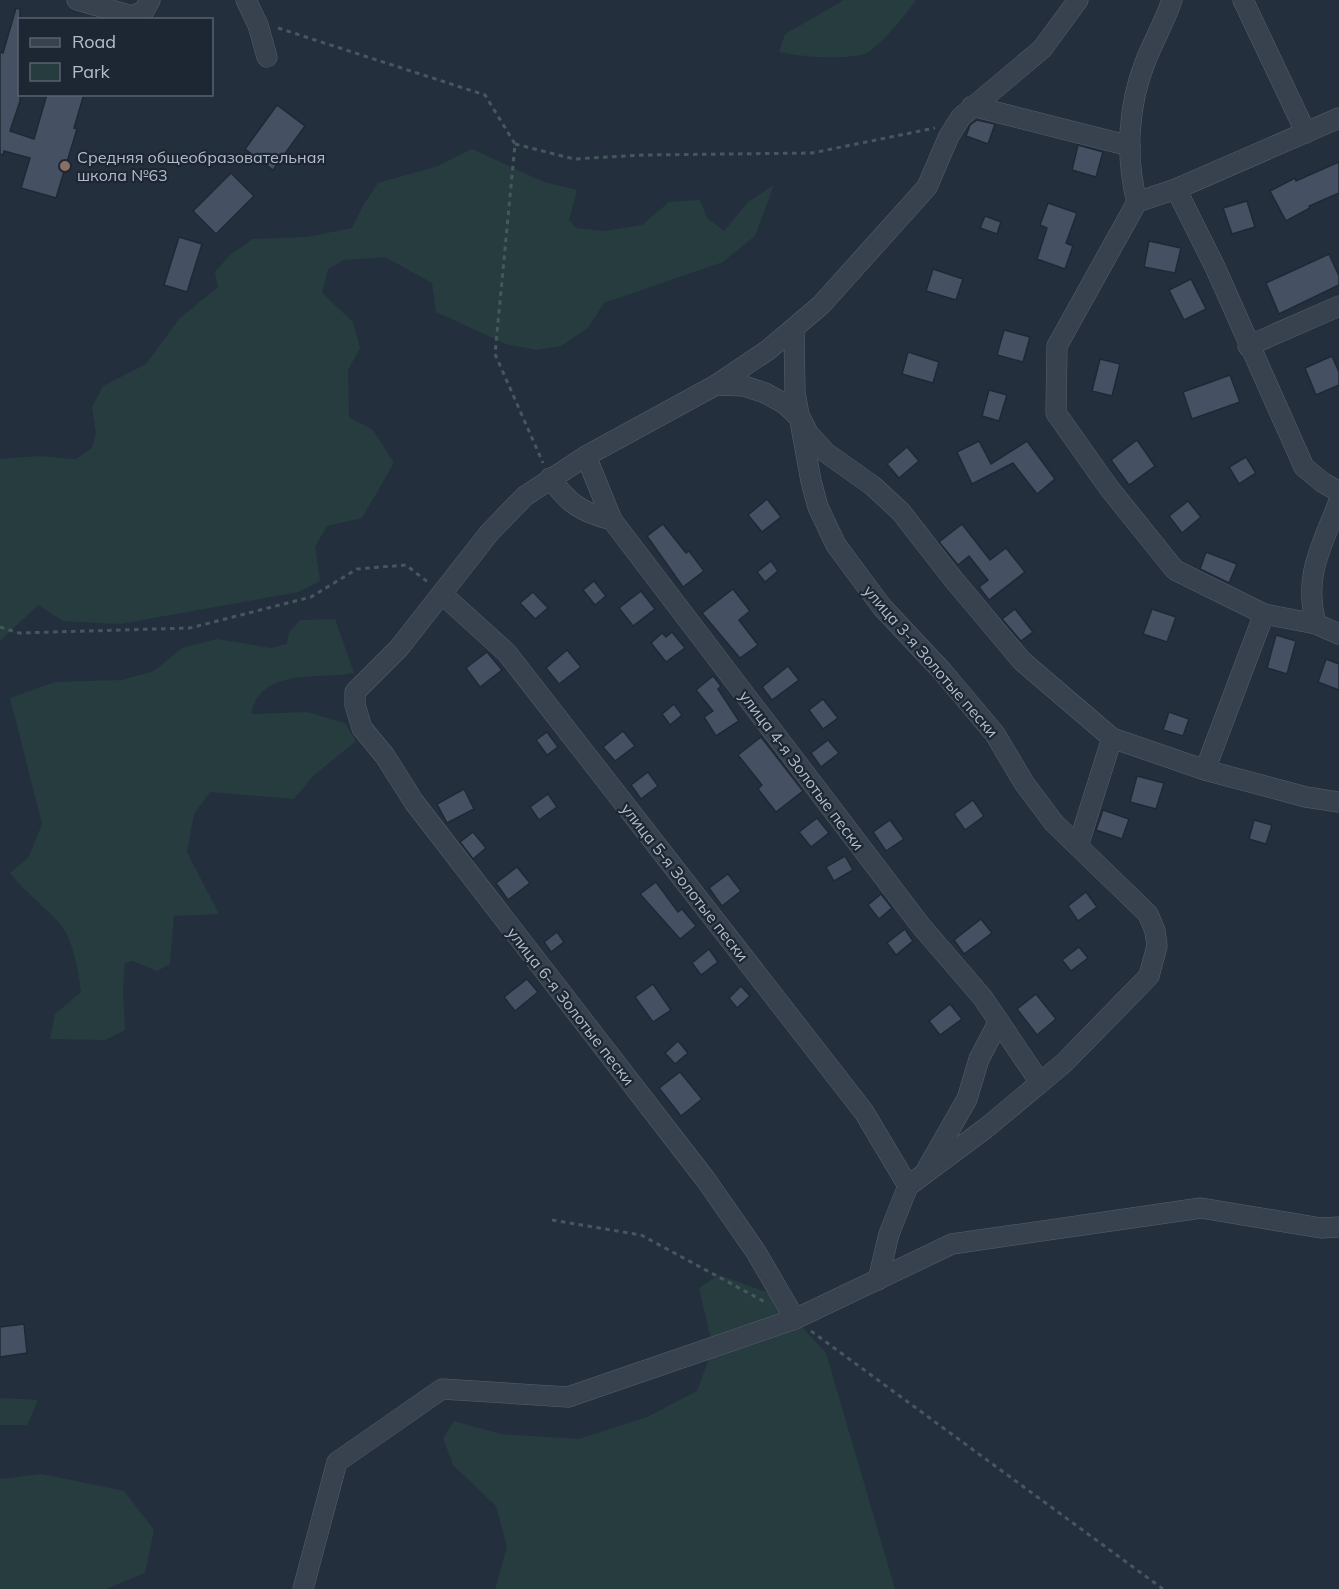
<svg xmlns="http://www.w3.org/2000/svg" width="1339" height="1589" font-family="Mulish,sans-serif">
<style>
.green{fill:#263c3f}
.building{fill:#455162;stroke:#1f2835;stroke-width:1.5}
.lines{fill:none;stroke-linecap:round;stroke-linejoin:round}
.minor-casing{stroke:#565f6c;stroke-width:21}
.path{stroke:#44595c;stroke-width:3;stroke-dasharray:4.5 4.5;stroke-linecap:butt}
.minor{stroke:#38414e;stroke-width:20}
.education-dot{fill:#8d6e63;stroke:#1d2633;stroke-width:2}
.labels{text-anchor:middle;stroke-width:4.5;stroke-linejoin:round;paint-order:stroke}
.poi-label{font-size:16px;fill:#b4bcc9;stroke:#1d2633;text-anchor:start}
.street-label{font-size:16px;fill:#b4bcc9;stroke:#1d2633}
</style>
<rect width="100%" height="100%" fill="#242f3e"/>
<g class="green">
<path d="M844,0h72c-8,12 -39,50 -52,54 -20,6 -64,3 -85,-2l6,-18z"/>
<polygon points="472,149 544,182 577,190 569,220 576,228 603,231 642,225 669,202 700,200 707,218 724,231 748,202 774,185 755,236 723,262 604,303 588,328 561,346 537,350 506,344 436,312 432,283 385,257 344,260 328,269 322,293 353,322 360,348 348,370 349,417 373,430 394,463 362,518 327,526 315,547 320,581 299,592 120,624 63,621 38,605 0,641 0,459 38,456 76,459 92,448 96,433 92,407 103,386 146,364 179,319 218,287 215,272 230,255 253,239 307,237 352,228 364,204 378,183 438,166"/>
<path d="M335,619l19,54c-37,7 -93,-6 -103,41l56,-2 38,11 11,18 -43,35 -19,23 -84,-7 -16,22 -7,38 32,62 -45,2 -4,48 -13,7 -24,-10 -8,2 -2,24 2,43 -20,10 -55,-1 5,-25 26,-22c-2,-19 -8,-54 -21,-68 -16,-18 -34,-31 -50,-51l18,-15 14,-34 -32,-126 45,-16 67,-2 32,-9 28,-23 35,-9 54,9 16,-4 2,-12 11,-12z"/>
<polygon points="719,1275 772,1294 826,1353 895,1589 495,1589 507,1547 496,1506 453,1465 443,1438 454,1421 501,1434 579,1439 647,1417 697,1391 713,1348 699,1288"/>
<polygon points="0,1398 38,1400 27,1425 0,1425"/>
<polygon points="42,1474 124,1491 154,1530 145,1573 106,1589 0,1589 0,1479"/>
</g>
<g class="building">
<polygon points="16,8 20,9 20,101 10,131 34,139 47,94 84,94 74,128 77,129 56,198 21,188 30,158 4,151 3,155 0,154 0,52 3,53"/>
<polygon points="277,105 305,126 273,170 245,149"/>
<polygon points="977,120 995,124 988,144 966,136 970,125"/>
<polygon points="1078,145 1103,152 1096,177 1072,170"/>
<polygon points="1339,162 1339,193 1309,206 1310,208 1286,221 1270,191 1295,178 1296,181"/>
<polygon points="231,173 254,196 216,234 193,211"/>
<polygon points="1247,201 1255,227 1232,234 1223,208"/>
<polygon points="1048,203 1077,213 1066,243 1073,246 1065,269 1037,259 1047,228 1040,225"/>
<polygon points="985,216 1001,222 997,234 980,228"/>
<polygon points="179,237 202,244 187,292 164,285"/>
<polygon points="1149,241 1181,248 1175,273 1144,267"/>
<polygon points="1329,254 1339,276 1339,285 1279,314 1266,283"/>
<polygon points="933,269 963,279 956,300 926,291"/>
<polygon points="1191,279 1206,309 1184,320 1169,290"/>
<polygon points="1004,330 1030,337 1023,362 997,355"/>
<polygon points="908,352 939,362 933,383 902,374"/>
<polygon points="1332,356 1339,372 1339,385 1316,395 1305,368"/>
<polygon points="1100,359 1120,364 1112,396 1092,391"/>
<polygon points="1230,375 1240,402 1192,419 1183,392"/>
<polygon points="989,390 1007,395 999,421 982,416"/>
<polygon points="1137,440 1155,466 1129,485 1111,460"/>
<polygon points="979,441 991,464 1027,441 1055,479 1037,494 1013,463 972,484 957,452"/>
<polygon points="907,447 919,461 899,478 887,464"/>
<polygon points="1246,457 1256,473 1239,484 1229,467"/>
<polygon points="767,499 781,517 762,532 748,515"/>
<polygon points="1188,501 1201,517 1182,533 1169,516"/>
<polygon points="663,524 686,553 689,551 704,571 683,587 647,536"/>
<polygon points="962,524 990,560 1006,548 1025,572 989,600 979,587 988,580 969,556 958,565 939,542"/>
<polygon points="1206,552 1237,564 1229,583 1200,569"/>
<polygon points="771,561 778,571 765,582 757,572"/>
<polygon points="594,581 606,596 595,605 583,590"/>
<polygon points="733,589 750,611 739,620 758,645 740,658 702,613"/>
<polygon points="641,591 655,609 633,626 619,608"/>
<polygon points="533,592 548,608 535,619 520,603"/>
<polygon points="1015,609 1033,632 1021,641 1002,619"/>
<polygon points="1152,609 1176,617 1167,642 1143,634"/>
<polygon points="672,632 685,648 666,662 651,643 662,633 666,637"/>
<polygon points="1276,635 1296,641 1287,674 1267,668"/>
<polygon points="567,650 581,667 559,684 546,668"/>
<polygon points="487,652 502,670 480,687 466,668"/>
<polygon points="1326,659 1339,664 1339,690 1318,682"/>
<polygon points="788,666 799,680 772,700 762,687"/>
<polygon points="713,676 721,686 718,689 739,721 716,736 704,717 713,711 696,690"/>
<polygon points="823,699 838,718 823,729 809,710"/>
<polygon points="674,704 682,715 670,725 662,714"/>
<polygon points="1169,712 1189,719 1183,736 1163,730"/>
<polygon points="623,731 635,746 615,761 603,747"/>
<polygon points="547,732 558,747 547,755 536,740"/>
<polygon points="761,737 803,791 776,812 758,789 762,785 738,755"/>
<polygon points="828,740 839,753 821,767 811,753"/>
<polygon points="648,772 658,786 641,799 631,785"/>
<polygon points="1137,776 1164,783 1156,809 1130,802"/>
<polygon points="464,789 474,809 447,823 437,804"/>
<polygon points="548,794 557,807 539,820 530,807"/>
<polygon points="973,800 984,816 965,830 954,814"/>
<polygon points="1103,810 1129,819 1122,839 1096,830"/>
<polygon points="817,818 829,833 811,847 799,832"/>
<polygon points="890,820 904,839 886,851 873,832"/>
<polygon points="1254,820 1272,825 1266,844 1249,839"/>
<polygon points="473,832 486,848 473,859 460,842"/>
<polygon points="845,856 853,870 834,881 826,867"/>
<polygon points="517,867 530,883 508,900 496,883"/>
<polygon points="728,874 741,891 722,906 709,888"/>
<polygon points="656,882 678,912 682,909 696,926 680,939 640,894"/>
<polygon points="1086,892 1097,907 1078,921 1068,906"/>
<polygon points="881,894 892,908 879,919 868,905"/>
<polygon points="981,919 992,933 964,954 954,940"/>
<polygon points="905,929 913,941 896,955 887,943"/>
<polygon points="557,932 564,942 551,952 544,942"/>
<polygon points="1079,947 1088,958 1071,971 1062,960"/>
<polygon points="709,949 718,962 701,975 692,963"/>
<polygon points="527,979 538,992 515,1011 504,997"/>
<polygon points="653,984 671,1010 653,1022 635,997"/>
<polygon points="741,986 750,996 737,1008 729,998"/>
<polygon points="1036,994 1056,1019 1037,1035 1017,1009"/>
<polygon points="950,1004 962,1019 940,1035 929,1021"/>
<polygon points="678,1041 688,1053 675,1064 665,1053"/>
<polygon points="680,1072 702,1099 681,1116 659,1088"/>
<polygon points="24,1324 27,1353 0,1357 0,1327"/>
</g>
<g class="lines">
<defs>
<g id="minor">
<polyline points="77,0 132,16 144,11 150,0"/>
<polyline points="246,0 258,25 267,57"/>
<polyline points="1243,0 1306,133"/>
<polyline points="972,106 1130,146"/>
<polyline points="1176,189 1215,267 1304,467 1322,482 1339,492"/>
<path d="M1137,202c-12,-46 -9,-98 9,-142 8,-20 19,-39 26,-60"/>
<polyline points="794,329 795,393 811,481 818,507 836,545 882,607 942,671 995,734 1024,783 1054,823 1148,914 1155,931 1157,946 1149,976 1064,1063 986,1128 908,1186 889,1234 878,1280"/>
<polyline points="1248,346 1339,306"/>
<polyline points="716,385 768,350 821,305 927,187 949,136 961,117 1042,49 1078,0"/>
<polyline points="586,456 612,520"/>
<path d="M550,478c19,26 31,34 62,42l309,406 62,72 56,83"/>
<path d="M1339,501c-17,46 -36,73 -23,123l23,10"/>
<polyline points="442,594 507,653 864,1112 908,1186"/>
<polyline points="1316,624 1264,614 1175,570 1109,488 1056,413 1057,346 1137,202 1176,189 1339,118"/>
<polyline points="1205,770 1264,614"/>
<polyline points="1078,846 1112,738"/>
<polyline points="927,1169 967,1099 979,1059 999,1021"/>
<polyline points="795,1319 756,1252 706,1180 414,802 385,756 362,728 355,705 355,692 399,648 490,532 525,496 586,456 716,385 744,386 765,393 785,404 801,419 808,433 825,452 873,486 901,512 954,580 1022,661 1112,738 1205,770 1306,797 1339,802"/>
<polyline points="303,1589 337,1462 442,1389 568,1397 795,1319 952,1244 1201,1208 1321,1228 1339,1227"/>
</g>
</defs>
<use href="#minor" class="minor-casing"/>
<g class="path">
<polyline points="278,28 485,95 515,144 495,354 543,463"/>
<polyline points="515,144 574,159 645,155 812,153 935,128"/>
<polyline points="0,627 19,633 190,628 311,597 357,569 406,565 429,583"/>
<polyline points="552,1220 641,1235 765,1302"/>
<polyline points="811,1331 1163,1589"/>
</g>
<use href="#minor" class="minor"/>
</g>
<circle class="education-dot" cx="65" cy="166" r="6"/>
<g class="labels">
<g class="poi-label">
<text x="77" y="163">Средняя общеобразовательная<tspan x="77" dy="18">школа №63</tspan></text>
</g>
<g class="street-label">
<text transform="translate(931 661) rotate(49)" y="6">улица 3-я Золотые пески</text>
<text transform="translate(802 770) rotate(53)" y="6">улица 4-я Золотые пески</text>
<text transform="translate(685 882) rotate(52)" y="6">улица 5-я Золотые пески</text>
<text transform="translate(571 1006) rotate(52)" y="6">улица 6-я Золотые пески</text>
</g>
</g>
<rect x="18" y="18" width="195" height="78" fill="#1d2633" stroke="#59626f" stroke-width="1.5"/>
<rect x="30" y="38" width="30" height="9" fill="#38414e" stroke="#59626f" stroke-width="1.5"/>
<text x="72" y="48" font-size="18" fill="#b4bcc9">Road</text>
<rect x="30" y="63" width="30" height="18" fill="#263c3f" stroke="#59626f" stroke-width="1.5"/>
<text x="72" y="78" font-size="18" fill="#b4bcc9">Park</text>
</svg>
